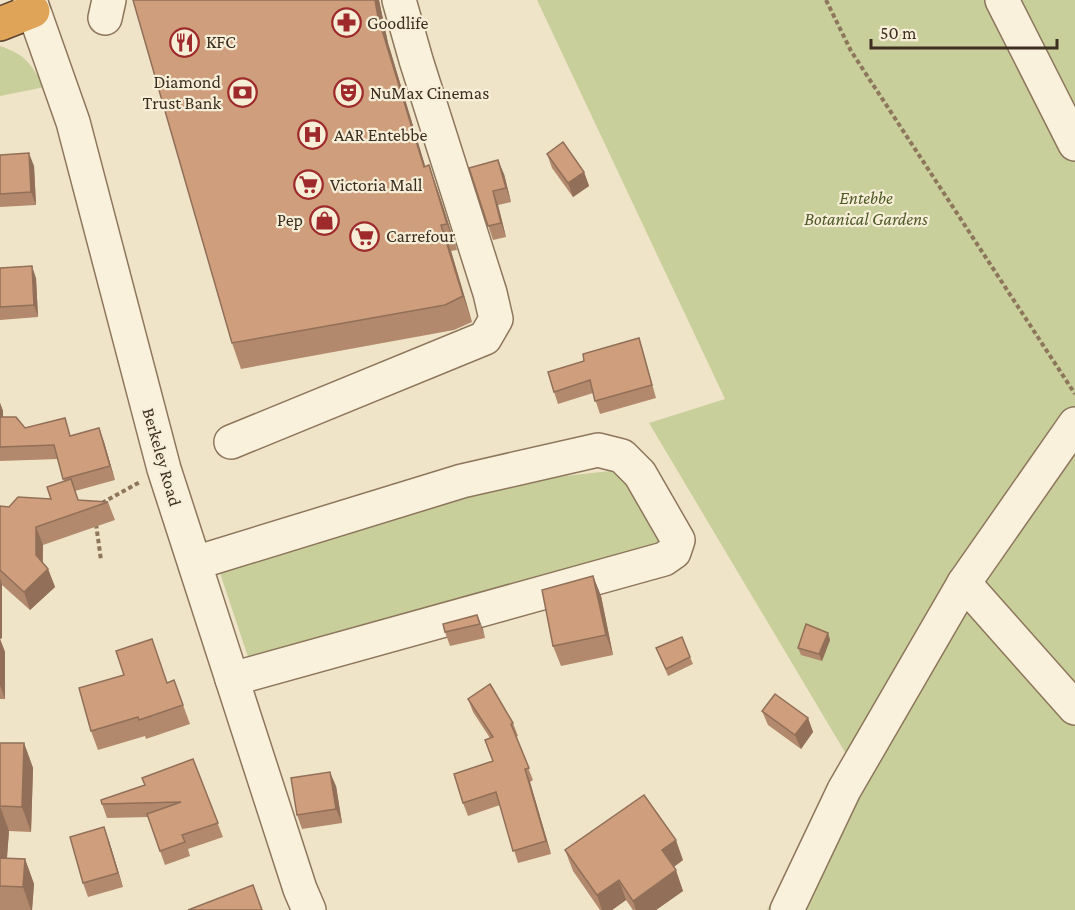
<svg xmlns="http://www.w3.org/2000/svg" width="1075" height="910" font-family="'Crimson Pro',serif">
<style>
.green{fill:#c9cf9b}
.lines{fill:none;stroke-linecap:round;stroke-linejoin:round}
.minor-casing{stroke:#8d765c;stroke-width:36}
.highway-casing{stroke:#5b4430;stroke-width:36}
.path{stroke:#8d765c;stroke-width:4;stroke-dasharray:4.5 3;stroke-linecap:butt}
.minor{stroke:#faf1dc;stroke-width:33}
.highway{stroke:#e0a458;stroke-width:33}
.wall{fill:#b2896c}
.shaded-wall{fill:#916f58}
.building{fill:#cf9f7d;stroke:#916f58;stroke-width:1.5}
.labels{text-anchor:middle;stroke-width:4.5;stroke-linejoin:round;paint-order:stroke}
.poi-label{font-size:18px;fill:#3d2e20;stroke:#f7eed8;text-anchor:start}
.park-label{font-size:18px;font-style:italic;fill:#4d5a26;stroke:#f7eed8}
.street-label{font-size:18px;fill:#3d2e20;stroke:#f7eed8}
</style>
<rect width="100%" height="100%" fill="#f0e4c8"/>
<g class="green">
<polygon points="537,0 1075,0 1075,910 767,910 852,764 649,423 725,399"/>
<path d="M0,46c27,9 30,18 45,41l-45,9z"/>
<polygon points="619,470 635,485 661,547 252,669 219,570 475,486"/>
</g>
<g class="lines">
<defs>
<g id="minor">
<polyline points="30,0 73,122 164,469 300,889 309,910"/>
<polyline points="1002,0 1075,144"/>
<polyline points="105,18 109,0"/>
<polyline points="231,442 485,338 496,319 490,293 416,60 399,0"/>
<polyline points="195,563 462,481 598,450 622,456 640,474 678,540 674,552 664,559 232,679"/>
<polyline points="964,583 1075,708"/>
<polyline points="787,910 844,790 964,583 1075,424"/>
</g>
<polyline id="highway" points="0,24 33,11"/>
</defs>
<use href="#minor" class="minor-casing"/>
<use href="#highway" class="highway-casing"/>
<g class="path">
<polyline points="826,0 851,51 1075,394"/>
<polyline points="102,503 140,482"/>
<polyline points="96,524 101,560"/>
</g>
<use href="#minor" class="minor"/>
<use href="#highway" class="highway"/>
</g>
<g class="wall">
<polygon points="133,0 379,0 388,43 425,166 438,191 457,250 451,251 472,322 454,330 241,369 232,343"/>
<polygon points="547,154 584,172 589,186 573,197 552,168"/>
<polygon points="0,155 34,166 36,205 0,207"/>
<polygon points="469,168 504,174 511,202 498,205 506,237 493,240"/>
<polygon points="0,268 36,278 38,317 0,320"/>
<polygon points="639,338 643,351 656,398 600,414 593,393 558,404 554,392 584,361"/>
<polygon points="0,403 3,411 3,417 25,428 72,436 104,442 115,480 75,491 79,501 108,502 115,520 43,545 43,563 48,569 55,587 30,610 2,585 2,638 0,639 5,652 5,699 0,699 0,506 9,507 51,499 64,482 58,459 0,461"/>
<polygon points="593,576 601,596 613,655 561,666 553,646"/>
<polygon points="477,615 485,638 450,646 445,632"/>
<polygon points="828,633 830,640 822,661 801,655 798,648"/>
<polygon points="656,648 690,657 693,664 668,676"/>
<polygon points="174,680 190,724 146,739 145,736 98,750 91,731 167,683"/>
<polygon points="468,699 513,723 518,736 516,737 533,780 530,782 551,854 518,863 500,805 468,816 463,803 493,761 490,738 473,712"/>
<polygon points="762,711 808,718 813,732 801,749 768,725"/>
<polygon points="0,743 24,743 33,768 31,832 9,831 7,858 25,859 34,884 32,910 0,910"/>
<polygon points="193,759 223,837 188,849 190,856 165,865 148,817 107,818 102,804 145,785"/>
<polygon points="336,786 342,823 302,829 297,815"/>
<polygon points="109,841 123,887 88,897 83,883"/>
<polygon points="565,850 683,860 674,867 683,891 656,910 633,910 626,900 612,910 600,910 573,871"/>
</g>
<g class="shaded-wall">
<polygon points="375,0 379,0 388,43 433,192 424,167 378,17"/>
<polygon points="29,153 34,166 36,205 31,192"/>
<polygon points="498,160 504,174 511,202 506,188"/>
<polygon points="429,165 438,191 457,250 447,224"/>
<polygon points="584,172 589,186 573,197 568,183"/>
<polygon points="493,191 498,205 506,237 501,223"/>
<polygon points="441,225 451,251 472,322 463,296"/>
<polygon points="32,266 36,278 38,317 34,305"/>
<polygon points="0,403 3,411 3,431 0,421"/>
<polygon points="99,428 104,442 115,480 110,466"/>
<polygon points="36,527 43,545 42,574 36,555"/>
<polygon points="48,569 55,587 30,610 24,592"/>
<polygon points="593,576 601,596 613,655 606,635"/>
<polygon points="0,578 2,585 2,638 0,639 5,652 5,699 0,685"/>
<polygon points="477,615 483,629 485,638 480,624"/>
<polygon points="828,633 830,640 822,661 819,654"/>
<polygon points="808,718 813,732 801,749 795,735"/>
<polygon points="24,743 33,768 31,832 22,807"/>
<polygon points="525,769 530,782 551,854 546,841"/>
<polygon points="330,772 336,786 342,823 336,809"/>
<polygon points="0,806 9,831 5,882 0,867"/>
<polygon points="104,827 109,841 123,887 118,873"/>
<polygon points="676,840 683,860 669,870 662,850"/>
<polygon points="25,859 34,884 32,910 31,910 23,887"/>
<polygon points="676,870 683,891 656,910 636,910 633,901"/>
<polygon points="619,880 626,900 612,910 602,910 597,895"/>
</g>
<g class="building">
<polygon points="133,0 375,0 378,17 424,167 429,165 447,224 441,225 463,296 445,305 232,343"/>
<polygon points="563,142 584,172 568,183 547,154"/>
<polygon points="29,153 31,192 0,194 0,155"/>
<polygon points="498,160 506,188 493,191 501,223 488,226 469,168"/>
<polygon points="32,266 34,305 0,307 0,268"/>
<polygon points="639,338 652,385 595,401 590,380 554,392 548,372 584,361 583,354"/>
<polygon points="0,417 16,417 25,428 65,418 70,436 99,428 110,466 63,479 54,445 0,447"/>
<polygon points="71,479 78,500 108,502 36,527 36,555 48,569 24,592 0,570 0,506 9,507 18,497 51,499 47,487"/>
<polygon points="593,576 606,635 553,646 542,590"/>
<polygon points="477,615 480,624 445,632 443,624"/>
<polygon points="806,624 828,633 819,654 798,648"/>
<polygon points="682,637 690,657 666,669 656,648"/>
<polygon points="152,639 167,683 174,680 183,705 139,720 138,717 91,731 79,688 124,675 116,651"/>
<polygon points="490,684 513,723 511,724 529,768 525,769 546,841 513,851 496,792 463,803 454,774 493,761 485,740 493,737 468,699"/>
<polygon points="775,694 808,718 795,735 762,711"/>
<polygon points="0,743 24,743 22,807 0,806"/>
<polygon points="193,759 218,823 182,835 185,842 160,851 147,814 181,802 102,804 101,800 145,785 142,778"/>
<polygon points="330,772 336,809 297,815 291,778"/>
<polygon points="644,795 676,840 662,850 676,870 633,901 619,880 597,895 565,850"/>
<polygon points="104,827 118,873 83,883 70,837"/>
<polygon points="0,858 25,859 23,887 0,886"/>
<polygon points="253,885 262,910 188,910"/>
</g>
<defs>
<symbol id="pharmacy-ring" viewBox="-11 -11 22 22"><circle r="9.5" fill="#f7eed8" stroke="#9e2a2b" stroke-width="1.5"/><path d="M-2-6h4v4h4v4h-4v4h-4v-4h-4v-4h4Z" fill="#9e2a2b"/></symbol>
<symbol id="restaurant-ring" viewBox="-11 -11 22 22"><circle r="9.5" fill="#f7eed8" stroke="#9e2a2b" stroke-width="1.5"/><path d="M-5-6h1v4h1v-4h1v4h1v-4h1v5L-1.5 .5V6h-2V.5L-5-1ZM5-6V6H3V1.5H1.5Q1.5-4 5-6Z" fill="#9e2a2b"/></symbol>
<symbol id="bank-ring" viewBox="-11 -11 22 22"><circle r="9.5" fill="#f7eed8" stroke="#9e2a2b" stroke-width="1.5"/><path d="M-6-4H6V4H-6ZM0-2.3a2.3 2.3 0 1 0 0 4.6a2.3 2.3 0 1 0 0-4.6Z" fill="#9e2a2b"/></symbol>
<symbol id="theatre-ring" viewBox="-11 -11 22 22"><circle r="9.5" fill="#f7eed8" stroke="#9e2a2b" stroke-width="1.5"/><path d="M-5-5.5Q0-4 5-5.5V0Q5 5 0 6Q-5 5-5 0ZM-3.3-2.5H-1v1.5H-3.3ZM1-2.5H3.3v1.5H1ZM-2.8 1Q0 5.5 2.8 1Z" fill="#9e2a2b"/></symbol>
<symbol id="hospital-ring" viewBox="-11 -11 22 22"><circle r="9.5" fill="#f7eed8" stroke="#9e2a2b" stroke-width="1.5"/><path d="M-5-5h3v3.5h4V-5h3V5h-3V1.5h-4V5h-3Z" fill="#9e2a2b"/></symbol>
<symbol id="supermarket-ring" viewBox="-11 -11 22 22"><circle r="9.5" fill="#f7eed8" stroke="#9e2a2b" stroke-width="1.5"/><path d="M-6-5.5h2.5l.6 2H6L4.5 2H-2.5L-4.4-4H-6ZM-1.5 3.2a1.3 1.3 0 1 0 .1 0ZM3 3.2a1.3 1.3 0 1 0 .1 0Z" fill="#9e2a2b"/></symbol>
<symbol id="shop-ring" viewBox="-11 -11 22 22"><circle r="9.5" fill="#f7eed8" stroke="#9e2a2b" stroke-width="1.5"/><path d="M-5-2.5h2.3a2.7 3.5 0 0 1 5.4 0H5L5.5 6h-11ZM-1.5-2.5h3a1.5 2.3 0 0 0-3 0Z" fill="#9e2a2b"/></symbol>
</defs>
<g fill-rule="evenodd">
<use href="#pharmacy-ring" x="330" y="6" width="33" height="33"/>
<use href="#restaurant-ring" x="168" y="26" width="33" height="33"/>
<use href="#bank-ring" x="226" y="76" width="33" height="33"/>
<use href="#theatre-ring" x="332" y="76" width="33" height="33"/>
<use href="#hospital-ring" x="296" y="118" width="33" height="33"/>
<use href="#supermarket-ring" x="292" y="168" width="33" height="33"/>
<use href="#shop-ring" x="308" y="204" width="33" height="33"/>
<use href="#supermarket-ring" x="348" y="220" width="33" height="33"/>
</g>
<g class="labels">
<g class="poi-label">
<text x="367" y="29">Goodlife</text>
<text x="206" y="48">KFC</text>
<text x="221" y="88" text-anchor="end">Diamond<tspan x="221" dy="21">Trust Bank</tspan></text>
<text x="370" y="99">NuMax Cinemas</text>
<text x="334" y="141">AAR Entebbe</text>
<text x="330" y="191">Victoria Mall</text>
<text x="303" y="226" text-anchor="end">Pep</text>
<text x="386" y="242">Carrefour</text>
</g>
<g class="park-label">
<text x="866" y="204">Entebbe<tspan x="866" dy="21">Botanical Gardens</tspan></text>
</g>
<g class="street-label">
<text transform="translate(162 457) rotate(74)" y="6">Berkeley Road</text>
</g>
</g>
<path d="M871 39v9h186v-9" fill="none" stroke="#3d2e20" stroke-width="3"/>
<text x="880" y="39" font-size="18" fill="#3d2e20" stroke="#f7eed8" stroke-width="4.5" paint-order="stroke">50 m</text>
</svg>
